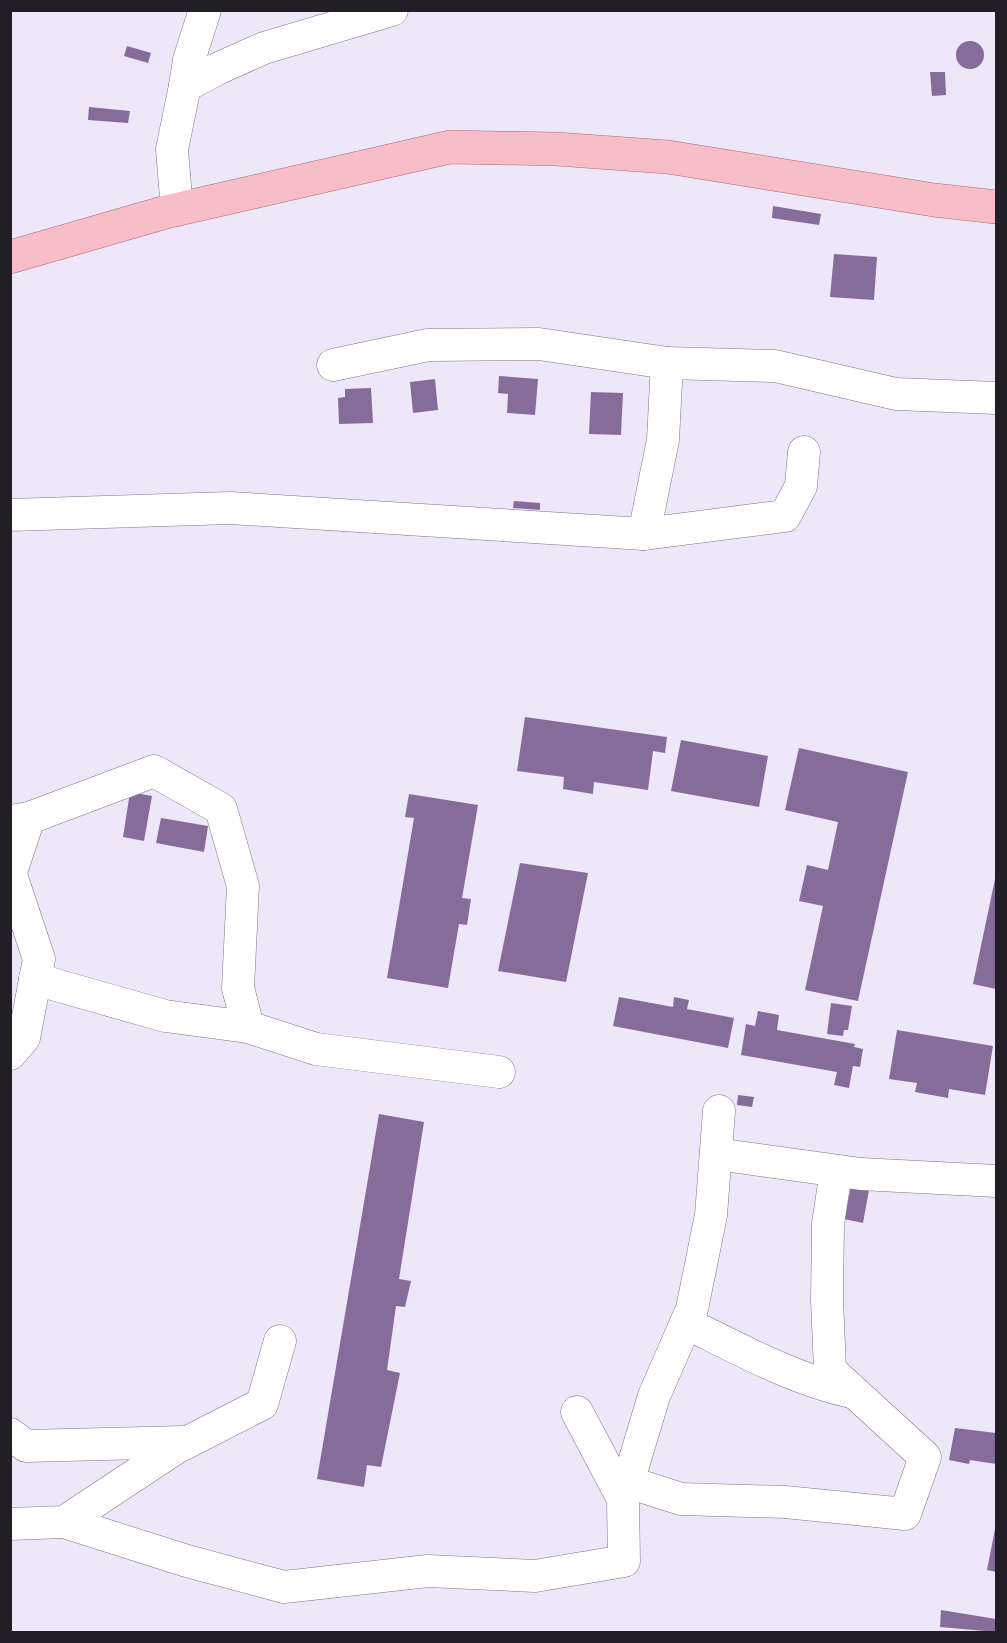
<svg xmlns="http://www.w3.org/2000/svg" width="1007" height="1643" font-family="'PT Serif',serif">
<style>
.building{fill:#866c9b}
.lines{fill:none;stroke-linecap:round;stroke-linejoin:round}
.minor-casing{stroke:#7d7687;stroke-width:33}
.major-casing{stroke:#a86978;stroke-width:34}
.minor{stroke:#fff;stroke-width:32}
.major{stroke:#f7bec8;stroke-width:33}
</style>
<rect width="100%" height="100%" fill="#eee6f9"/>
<g class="building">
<circle cx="970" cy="55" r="14"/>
<polygon points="127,46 151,53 148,63 124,56"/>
<polygon points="930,72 945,72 946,95 932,96"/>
<polygon points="89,107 130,111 128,123 88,120"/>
<polygon points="773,206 821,214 819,225 772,218"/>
<polygon points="834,254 877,257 874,300 830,297"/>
<polygon points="499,376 538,379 535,415 507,413 508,394 498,393"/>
<polygon points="435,379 438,410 413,413 410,382"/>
<polygon points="371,388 373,423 339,424 338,398 345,397 345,389"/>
<polygon points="591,392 623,393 621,435 589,434"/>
<polygon points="514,501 540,503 540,510 513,508"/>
<polygon points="525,717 667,737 665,753 653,751 648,790 594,782 593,794 563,789 564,777 517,771"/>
<polygon points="681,740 768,756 759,807 671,791"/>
<polygon points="799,748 908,772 858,1001 805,990 823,906 799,901 807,865 828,870 838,822 785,810"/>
<polygon points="130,792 152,796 144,841 123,837"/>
<polygon points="409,794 478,805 462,898 471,899 467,925 459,924 448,988 387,978 414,818 405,817"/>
<polygon points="161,818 208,826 204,852 156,843"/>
<polygon points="520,863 588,873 566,982 498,971"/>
<polygon points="995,879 996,879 996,989 973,984"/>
<polygon points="619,997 673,1007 674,997 689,1000 687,1009 734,1018 728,1048 613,1026"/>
<polygon points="831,1003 852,1006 848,1030 844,1030 843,1036 827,1034"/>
<polygon points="758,1011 779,1015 777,1030 855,1044 854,1047 863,1049 860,1067 853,1066 849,1088 834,1085 837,1072 741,1055 746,1024 755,1026"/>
<polygon points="897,1030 993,1046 985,1095 949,1089 948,1098 915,1092 917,1083 889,1079"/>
<polygon points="738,1095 754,1097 752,1107 737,1105"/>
<polygon points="379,1114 424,1122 399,1279 411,1281 405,1307 396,1306 387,1370 400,1373 381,1467 367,1465 364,1487 317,1479"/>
<polygon points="851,1187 869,1190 863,1223 844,1219"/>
<polygon points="955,1428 996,1433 996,1464 970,1460 969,1464 949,1460"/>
<polygon points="995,1529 996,1529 996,1572 987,1570"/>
<polygon points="941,1610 996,1619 996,1632 940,1627"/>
</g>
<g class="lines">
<defs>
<g id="minor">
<polyline points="185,86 189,60 205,10"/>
<polyline points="177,210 172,149 185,86 217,69 264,48 392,10"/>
<polyline points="667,363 775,366 896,394 996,398"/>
<polyline points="10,515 230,508 644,534 663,440 667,363 539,344 428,345 333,365"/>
<polyline points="644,534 785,516 801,486 804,452"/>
<polyline points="29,818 154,771 221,809 243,886 238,988 248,1027 316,1049 499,1072"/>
<polyline points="10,821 29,818 10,875"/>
<polyline points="35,979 165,1016 248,1027"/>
<polyline points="10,1054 24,1038 39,959 11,875"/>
<polyline points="716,1154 861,1174 996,1181"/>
<path d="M686,1323c53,26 107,56 165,69"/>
<polyline points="10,1434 26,1446 185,1442"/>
<polyline points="628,1482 681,1499 785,1502 905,1514 925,1457 830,1370 827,1300 828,1224 836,1171"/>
<polyline points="623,1499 654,1396 692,1309 711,1215 719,1111"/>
<polyline points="64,1522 187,1561 284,1587 428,1571 535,1576 624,1561 623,1499 577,1412"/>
<polyline points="10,1524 64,1522 176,1448 262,1404 280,1341"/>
</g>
<polyline id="major" points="10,257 166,212 450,147 556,149 668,157 934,200 996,207"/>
</defs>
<use href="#minor" class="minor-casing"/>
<use href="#major" class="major-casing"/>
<use href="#minor" class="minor"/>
<use href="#major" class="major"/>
</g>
<rect width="1007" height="1643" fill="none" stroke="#211e25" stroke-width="24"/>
</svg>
